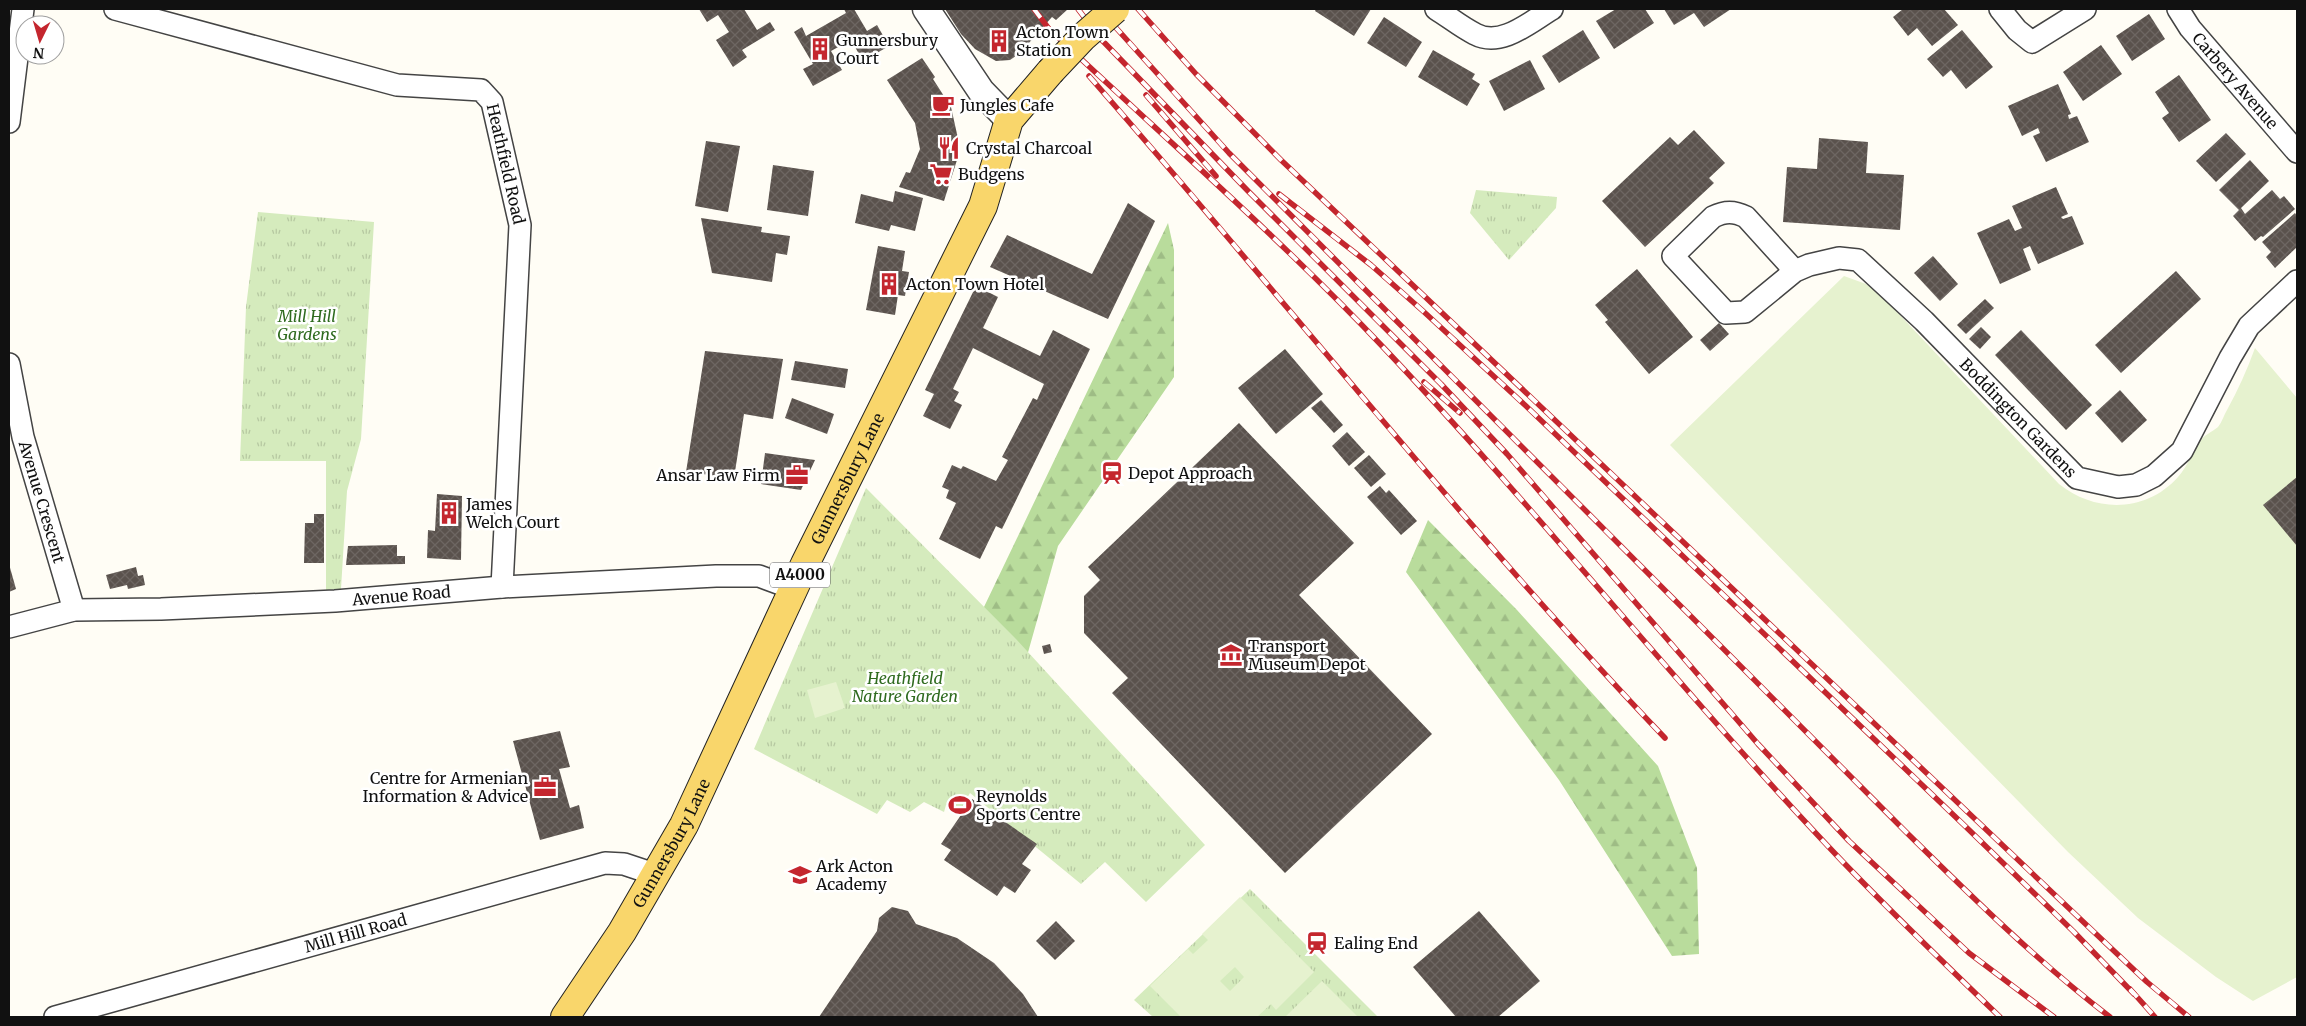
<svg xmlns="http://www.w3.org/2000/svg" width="2306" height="1026" font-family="Merriweather,serif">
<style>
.forest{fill:url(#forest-firs)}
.park{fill:url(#park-tufts)}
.pitch{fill:#e6f2cf;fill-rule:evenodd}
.building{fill:url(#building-cross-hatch)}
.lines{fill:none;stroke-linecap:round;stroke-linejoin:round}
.minor-casing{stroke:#444;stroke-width:24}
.tertiary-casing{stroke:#444;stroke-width:29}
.primary-casing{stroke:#222;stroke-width:30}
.minor{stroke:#fff;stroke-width:21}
.tertiary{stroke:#fff;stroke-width:26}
.primary{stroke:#f9d66b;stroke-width:28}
.rail-casing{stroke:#c4262e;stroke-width:5.5}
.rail{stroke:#fff;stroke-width:4;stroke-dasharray:11;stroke-linecap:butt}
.primary-bridge-casing{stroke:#222;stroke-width:30;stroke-linecap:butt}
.primary-bridge{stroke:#f9d66b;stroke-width:28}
.labels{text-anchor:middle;stroke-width:5;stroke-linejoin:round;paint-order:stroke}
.shield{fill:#fff;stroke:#585858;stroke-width:1}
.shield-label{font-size:15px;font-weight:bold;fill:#111}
.poi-label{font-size:16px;fill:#111;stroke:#fff;text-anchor:start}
.street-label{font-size:16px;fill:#111;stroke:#fff}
.park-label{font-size:16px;font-style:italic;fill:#2f6b1f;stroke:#fff}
</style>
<defs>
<pattern id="forest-firs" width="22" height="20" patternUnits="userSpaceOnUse" patternTransform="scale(1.25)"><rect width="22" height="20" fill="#b9dc9c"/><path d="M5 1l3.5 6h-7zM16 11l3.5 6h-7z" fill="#9ebc85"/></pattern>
<pattern id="park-tufts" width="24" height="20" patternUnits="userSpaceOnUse" patternTransform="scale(1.25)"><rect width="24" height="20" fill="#d5ebbd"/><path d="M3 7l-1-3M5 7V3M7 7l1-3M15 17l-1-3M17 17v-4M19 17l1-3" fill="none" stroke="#b6c8a1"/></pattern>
<pattern id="building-cross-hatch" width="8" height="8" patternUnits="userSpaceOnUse" patternTransform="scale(1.25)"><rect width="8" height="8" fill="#5a524d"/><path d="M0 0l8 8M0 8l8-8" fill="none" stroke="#6d6662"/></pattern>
</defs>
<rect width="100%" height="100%" fill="#fffdf5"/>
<g class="forest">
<polygon points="1168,223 1174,250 1174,377 1058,546 1027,656 983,609"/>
<polygon points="1428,520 1517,610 1658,766 1697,868 1699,954 1672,956 1559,780 1406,572"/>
</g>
<g class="park">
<polygon points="1476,190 1557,197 1556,208 1509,260 1470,213"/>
<polygon points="258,212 374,222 361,439 347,491 341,589 326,590 326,461 240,461 246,307"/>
<polygon points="866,488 1016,639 1205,845 1146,902 1105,862 1081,884 970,793 960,810 946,805 944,812 924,802 910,812 887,800 877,814 754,749"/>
<polygon points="1250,889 1378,1017 1153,1017 1134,1000"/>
</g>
<g class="pitch">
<path d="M1844,276l22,8 15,11 178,189c36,29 87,29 119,-7 10,-11 14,-25 22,-36 4,-6 12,-9 18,-14 4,-5 6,-12 9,-17 11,-20 20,-40 28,-62l42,50v579l-44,24 -37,-24 -78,-59 -70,-66 -398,-407z"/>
<polygon points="836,682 845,708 815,718 807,690"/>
<path d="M1240,897l74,75 -38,38 -5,-6 -14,13h-76l-31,-31 38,-37 5,5 15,-14 -6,-6zM1235,967l9,10 -14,14 -10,-10z"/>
<polygon points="1322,981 1358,1017 1285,1017"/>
</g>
<g class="building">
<polygon points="699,9 744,9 757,30 770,22 775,30 742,50 747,57 733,67 716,40 729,32 718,15 707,22"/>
<polygon points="844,9 854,9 867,31 877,25 889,46 863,61 851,40 831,51 842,70 813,86 803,69 813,64 794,32 802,27 806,36 846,13"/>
<polygon points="945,9 1068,9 1056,20 1052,17 1020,53 1010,60 996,61 975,49 961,34"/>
<polygon points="1316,9 1371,9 1354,36 1315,11"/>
<polygon points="1616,9 1645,9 1654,23 1614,49 1596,21"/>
<polygon points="1664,9 1731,9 1704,27 1694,13 1674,25"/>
<polygon points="1903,9 1944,9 1958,25 1932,46 1917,28 1908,36 1893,17"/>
<polygon points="2149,14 2165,39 2132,61 2116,36"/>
<polygon points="1384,17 1422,42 1406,67 1367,43"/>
<polygon points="1583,30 1600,58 1559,83 1542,56"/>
<polygon points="1962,30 1993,67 1966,89 1951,70 1943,77 1927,59"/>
<polygon points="2101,45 2122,74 2083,101 2063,72"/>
<polygon points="1433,50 1475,74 1472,79 1480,84 1467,106 1418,77"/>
<polygon points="922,58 935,77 933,79 951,107 959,143 957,160 944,201 899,187 906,172 910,173 920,149 915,123 887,80"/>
<polygon points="1530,60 1545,89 1504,111 1489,81"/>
<polygon points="2179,75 2211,120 2179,142 2162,118 2169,113 2155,92"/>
<polygon points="2058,84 2071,114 2068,115 2069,119 2077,116 2089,142 2046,162 2033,136 2040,133 2038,128 2022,136 2008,106"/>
<polygon points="1694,130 1725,163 1709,178 1714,183 1645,247 1602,201 1670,137 1678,145"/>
<polygon points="2226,133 2246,154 2216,182 2196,161"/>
<polygon points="1819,138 1868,142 1866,173 1904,175 1900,230 1783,222 1787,167 1817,169"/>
<polygon points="706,141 740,146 728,212 695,206"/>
<polygon points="2250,160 2269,181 2241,208 2245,214 2272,190 2280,199 2284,196 2295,209 2263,237 2261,236 2255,241 2233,216 2239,210 2219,190"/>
<polygon points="773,165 814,171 808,216 767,210"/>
<polygon points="2056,187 2068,214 2061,217 2063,219 2072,216 2084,244 2038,264 2030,246 2023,249 2031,270 2000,284 1977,233 2009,219 2015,231 2022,228 2012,206"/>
<polygon points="895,191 923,198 915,231 891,225 889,231 855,223 861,194 893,202"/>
<polygon points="1128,203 1155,221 1108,319 990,267 1007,235 1092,274"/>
<polygon points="2295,213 2297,216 2297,247 2275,268 2266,257 2271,252 2262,242"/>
<polygon points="701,218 762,227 761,232 790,236 787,255 776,253 772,282 712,273"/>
<polygon points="878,246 905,251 902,271 909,272 905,296 898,295 895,315 866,310"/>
<polygon points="1933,256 1958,284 1940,301 1914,273"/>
<polygon points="1637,269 1693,337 1649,374 1605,322 1608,320 1595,305"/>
<polygon points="2176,271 2201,299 2121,373 2095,345"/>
<polygon points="976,286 998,297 983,328 1040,356 1053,330 1090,349 1002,529 996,526 980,559 939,539 956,503 946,498 949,490 942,487 952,465 961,469 963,466 996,481 1008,460 1002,457 1033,398 1037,400 1044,384 973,348 953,389 959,392 954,401 962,405 950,429 923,416 934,394 925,390"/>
<polygon points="1985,299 1994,308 1966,334 1957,325"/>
<polygon points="1719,323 1729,334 1710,351 1700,340"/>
<polygon points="1981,327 1991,337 1980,349 1969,339"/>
<polygon points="2021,330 2092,405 2066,430 1995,355"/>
<polygon points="1285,349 1323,394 1276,434 1238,388"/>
<polygon points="705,351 783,359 773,419 744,414 734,478 686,472"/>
<polygon points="795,361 848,369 845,388 791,380"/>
<polygon points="2120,390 2147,420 2122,443 2095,413"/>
<polygon points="792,398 834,414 827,434 785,418"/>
<polygon points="1321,400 1343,425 1334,433 1311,408"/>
<polygon points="1239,423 1354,543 1299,595 1432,734 1285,873 1112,693 1128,678 1084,633 1084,596 1100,580 1088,567"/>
<polygon points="1347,432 1365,452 1349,466 1332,446"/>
<polygon points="765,453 815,460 801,490 761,484"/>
<polygon points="1369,455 1386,474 1371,487 1354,468"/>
<polygon points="2297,477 2297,546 2263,505"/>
<polygon points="1380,486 1386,493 1389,490 1417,521 1401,535 1367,497"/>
<polygon points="437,494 462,496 461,560 427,558 428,530 435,531"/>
<polygon points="314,514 324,514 324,563 304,563 305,523 314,523"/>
<polygon points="397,545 397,556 405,556 405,564 346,565 348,546"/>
<polygon points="9,564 16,589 9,592"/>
<polygon points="136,567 138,576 143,575 145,585 128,589 127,585 110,589 106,575"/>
<polygon points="1050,644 1052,652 1044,654 1042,646"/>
<polygon points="560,731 570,767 559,769 570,808 579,805 584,828 540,840 513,741"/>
<polygon points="972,799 1037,844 1022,864 1031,870 1015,893 1004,886 997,896 944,860 951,850 941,844"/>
<polygon points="892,907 908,911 916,924 957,938 994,963 1023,994 1038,1017 819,1017 877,931 879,918"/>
<polygon points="1479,911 1540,981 1498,1017 1456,1017 1413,967"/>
<polygon points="1056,921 1075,941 1055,960 1036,941"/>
</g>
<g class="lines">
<defs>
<g id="minor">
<path id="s1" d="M115,9l282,76 84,5 11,12 28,123 -18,362"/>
<path d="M1436,9c13,8 25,18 39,25 26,14 55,-12 77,-25"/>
<polyline points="2000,9 2017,30 2032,42 2085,9"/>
<path id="s2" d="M2178,9l12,19 107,124"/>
<polyline points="9,122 23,9"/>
<path id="s3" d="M1795,271l-49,-54c-12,-6 -21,-6 -33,0l-40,39 53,57 19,-1 50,-41 14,-6 30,-7 19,2 66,61 153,157 41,9 18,-2 18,-9 28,-25 48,-93 19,-32 48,-45"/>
<path id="s4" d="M9,364l14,73 51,173"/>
<path id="s5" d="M9,627l65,-17 87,-1 174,-8 167,-14 214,-11h43l35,13"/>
<path id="s6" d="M55,1017l550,-154 19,1 33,11"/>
</g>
<polyline id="tertiary" points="926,9 981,91 1009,120"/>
<g id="primary">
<path id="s7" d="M565,1017l57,-85 62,-107 121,-261 178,-358 26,-86 41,-48"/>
</g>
</defs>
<use href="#minor" class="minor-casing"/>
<use href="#tertiary" class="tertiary-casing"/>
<use href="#primary" class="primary-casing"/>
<use href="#minor" class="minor"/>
<use href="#tertiary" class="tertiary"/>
<use href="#primary" class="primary"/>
<defs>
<g id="rail">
<polyline points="1034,9 1052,33"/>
<polyline points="1078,9 1100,38"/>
<path d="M1099,9l130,144 677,679c66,65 131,129 204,185"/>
<polyline points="1138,9 1196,74 1281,160 2095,933 2147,982 2189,1017"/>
<path d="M1048,28c112,106 229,207 335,319 158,167 301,348 460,515 51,53 104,104 157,155"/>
<polyline points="1096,34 1248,191 1441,384 1507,454 1758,744 1849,841 1969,953 2054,1017"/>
<path d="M1089,76c193,220 374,450 576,662"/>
<polyline points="1146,95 1216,176"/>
<polyline points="1279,194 1371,265 1423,311 1526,406 1965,826 2073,931 2134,994"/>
<polyline points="1424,382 1460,413"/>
<polyline points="2130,989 2155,1017"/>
</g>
</defs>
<use href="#rail" class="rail-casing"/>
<use href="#rail" class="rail"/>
<defs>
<polyline id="primary-bridge" points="1050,72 1083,37 1115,9"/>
</defs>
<use href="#primary-bridge" class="primary-bridge-casing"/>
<use href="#primary-bridge" class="primary-bridge"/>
</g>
<defs>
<symbol id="building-bare" viewBox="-9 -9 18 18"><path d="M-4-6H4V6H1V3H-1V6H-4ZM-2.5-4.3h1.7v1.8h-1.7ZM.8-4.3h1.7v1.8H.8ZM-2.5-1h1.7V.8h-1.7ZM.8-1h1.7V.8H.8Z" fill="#c4262e" stroke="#fff" stroke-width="2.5" paint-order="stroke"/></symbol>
<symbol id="cafe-bare" viewBox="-9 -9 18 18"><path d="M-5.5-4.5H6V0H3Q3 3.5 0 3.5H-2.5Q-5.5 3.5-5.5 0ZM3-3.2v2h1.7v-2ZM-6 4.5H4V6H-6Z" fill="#c4262e" stroke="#fff" stroke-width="2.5" paint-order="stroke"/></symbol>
<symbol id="restaurant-bare" viewBox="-9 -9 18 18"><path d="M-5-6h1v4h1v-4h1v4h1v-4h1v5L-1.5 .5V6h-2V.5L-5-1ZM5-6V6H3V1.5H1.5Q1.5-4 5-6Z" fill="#c4262e" stroke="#fff" stroke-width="2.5" paint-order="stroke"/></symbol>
<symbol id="supermarket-bare" viewBox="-9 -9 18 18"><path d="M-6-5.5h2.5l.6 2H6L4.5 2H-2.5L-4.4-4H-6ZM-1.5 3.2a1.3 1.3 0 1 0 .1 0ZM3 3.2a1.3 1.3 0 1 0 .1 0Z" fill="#c4262e" stroke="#fff" stroke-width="2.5" paint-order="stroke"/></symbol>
<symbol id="station-bare" viewBox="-9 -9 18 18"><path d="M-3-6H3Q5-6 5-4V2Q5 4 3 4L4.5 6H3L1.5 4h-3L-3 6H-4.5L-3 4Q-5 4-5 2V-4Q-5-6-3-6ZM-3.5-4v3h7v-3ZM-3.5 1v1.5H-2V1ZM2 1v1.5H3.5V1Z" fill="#c4262e" stroke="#fff" stroke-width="2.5" paint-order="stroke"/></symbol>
<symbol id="office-bare" viewBox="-9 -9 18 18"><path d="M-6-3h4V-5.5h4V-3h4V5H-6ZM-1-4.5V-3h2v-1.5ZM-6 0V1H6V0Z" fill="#c4262e" stroke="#fff" stroke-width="2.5" paint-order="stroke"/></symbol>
<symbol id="museum-bare" viewBox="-9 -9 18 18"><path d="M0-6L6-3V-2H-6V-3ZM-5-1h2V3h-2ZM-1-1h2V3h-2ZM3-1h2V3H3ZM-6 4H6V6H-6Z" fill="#c4262e" stroke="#fff" stroke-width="2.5" paint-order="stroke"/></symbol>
<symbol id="stadium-bare" viewBox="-9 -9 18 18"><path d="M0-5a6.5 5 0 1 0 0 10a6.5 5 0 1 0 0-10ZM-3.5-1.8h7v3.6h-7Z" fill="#c4262e" stroke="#fff" stroke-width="2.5" paint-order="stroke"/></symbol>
<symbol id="school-bare" viewBox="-9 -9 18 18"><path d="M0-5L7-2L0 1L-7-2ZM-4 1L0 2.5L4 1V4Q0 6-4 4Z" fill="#c4262e" stroke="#fff" stroke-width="2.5" paint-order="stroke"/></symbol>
</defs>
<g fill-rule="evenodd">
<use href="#building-bare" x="983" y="25" width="32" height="32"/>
<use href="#building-bare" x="804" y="33" width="32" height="32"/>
<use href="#cafe-bare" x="927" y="89" width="32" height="32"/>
<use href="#restaurant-bare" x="933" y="132" width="32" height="32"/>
<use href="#supermarket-bare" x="925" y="158" width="32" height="32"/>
<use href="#building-bare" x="873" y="268" width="32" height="32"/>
<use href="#station-bare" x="1096" y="457" width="32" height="32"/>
<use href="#office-bare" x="781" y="459" width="32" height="32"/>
<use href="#building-bare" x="433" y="497" width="32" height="32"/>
<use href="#museum-bare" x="1215" y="639" width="32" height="32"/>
<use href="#office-bare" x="529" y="771" width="32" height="32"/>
<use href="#stadium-bare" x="944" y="789" width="32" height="32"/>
<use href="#school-bare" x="784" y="859" width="32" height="32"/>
<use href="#station-bare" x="1301" y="927" width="32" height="32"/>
</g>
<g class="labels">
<rect class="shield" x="770" y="562.5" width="60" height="25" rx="4"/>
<g class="shield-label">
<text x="800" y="580">A4000</text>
</g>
<g class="poi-label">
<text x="1016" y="38">Acton Town<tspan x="1016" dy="18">Station</tspan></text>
<text x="836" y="46">Gunnersbury<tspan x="836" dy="18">Court</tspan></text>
<text x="960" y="111">Jungles Cafe</text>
<text x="966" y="154">Crystal Charcoal</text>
<text x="958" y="180">Budgens</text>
<text x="906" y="290">Acton Town Hotel</text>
<text x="1128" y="479">Depot Approach</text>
<text x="780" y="481" text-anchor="end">Ansar Law Firm</text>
<text x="466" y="510">James<tspan x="466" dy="18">Welch Court</tspan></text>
<text x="1248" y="652">Transport<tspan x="1248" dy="18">Museum Depot</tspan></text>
<text x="528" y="784" text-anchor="end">Centre for Armenian<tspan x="528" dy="18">Information &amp; Advice</tspan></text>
<text x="976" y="802">Reynolds<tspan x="976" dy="18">Sports Centre</tspan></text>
<text x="816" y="872">Ark Acton<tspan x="816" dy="18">Academy</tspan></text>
<text x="1334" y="949">Ealing End</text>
</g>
<g class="street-label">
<text dy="6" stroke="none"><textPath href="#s2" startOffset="92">Carbery Avenue</textPath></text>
<text dy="6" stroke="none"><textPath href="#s1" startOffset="456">Heathfield Road</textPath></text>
<text dy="6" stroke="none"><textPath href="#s3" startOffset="615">Boddington Gardens</textPath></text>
<text dy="6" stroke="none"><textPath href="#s7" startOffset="609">Gunnersbury Lane</textPath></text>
<text dy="6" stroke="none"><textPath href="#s4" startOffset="142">Avenue Crescent</textPath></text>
<text dy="6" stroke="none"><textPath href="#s5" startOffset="395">Avenue Road</textPath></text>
<text dy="6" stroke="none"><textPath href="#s7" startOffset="204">Gunnersbury Lane</textPath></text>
<text dy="6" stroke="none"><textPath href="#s6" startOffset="312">Mill Hill Road</textPath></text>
</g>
<g class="park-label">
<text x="307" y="322">Mill Hill<tspan x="307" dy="18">Gardens</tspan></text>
<text x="905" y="684">Heathfield<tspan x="905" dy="18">Nature Garden</tspan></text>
</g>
</g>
<rect width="2306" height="1026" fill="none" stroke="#111111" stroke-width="20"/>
<g transform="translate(40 40) rotate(185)"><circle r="24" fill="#ffffff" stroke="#a0a0a0"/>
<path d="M0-4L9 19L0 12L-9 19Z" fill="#c4262e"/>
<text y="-8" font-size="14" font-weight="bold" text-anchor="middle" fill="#111111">N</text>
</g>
</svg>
